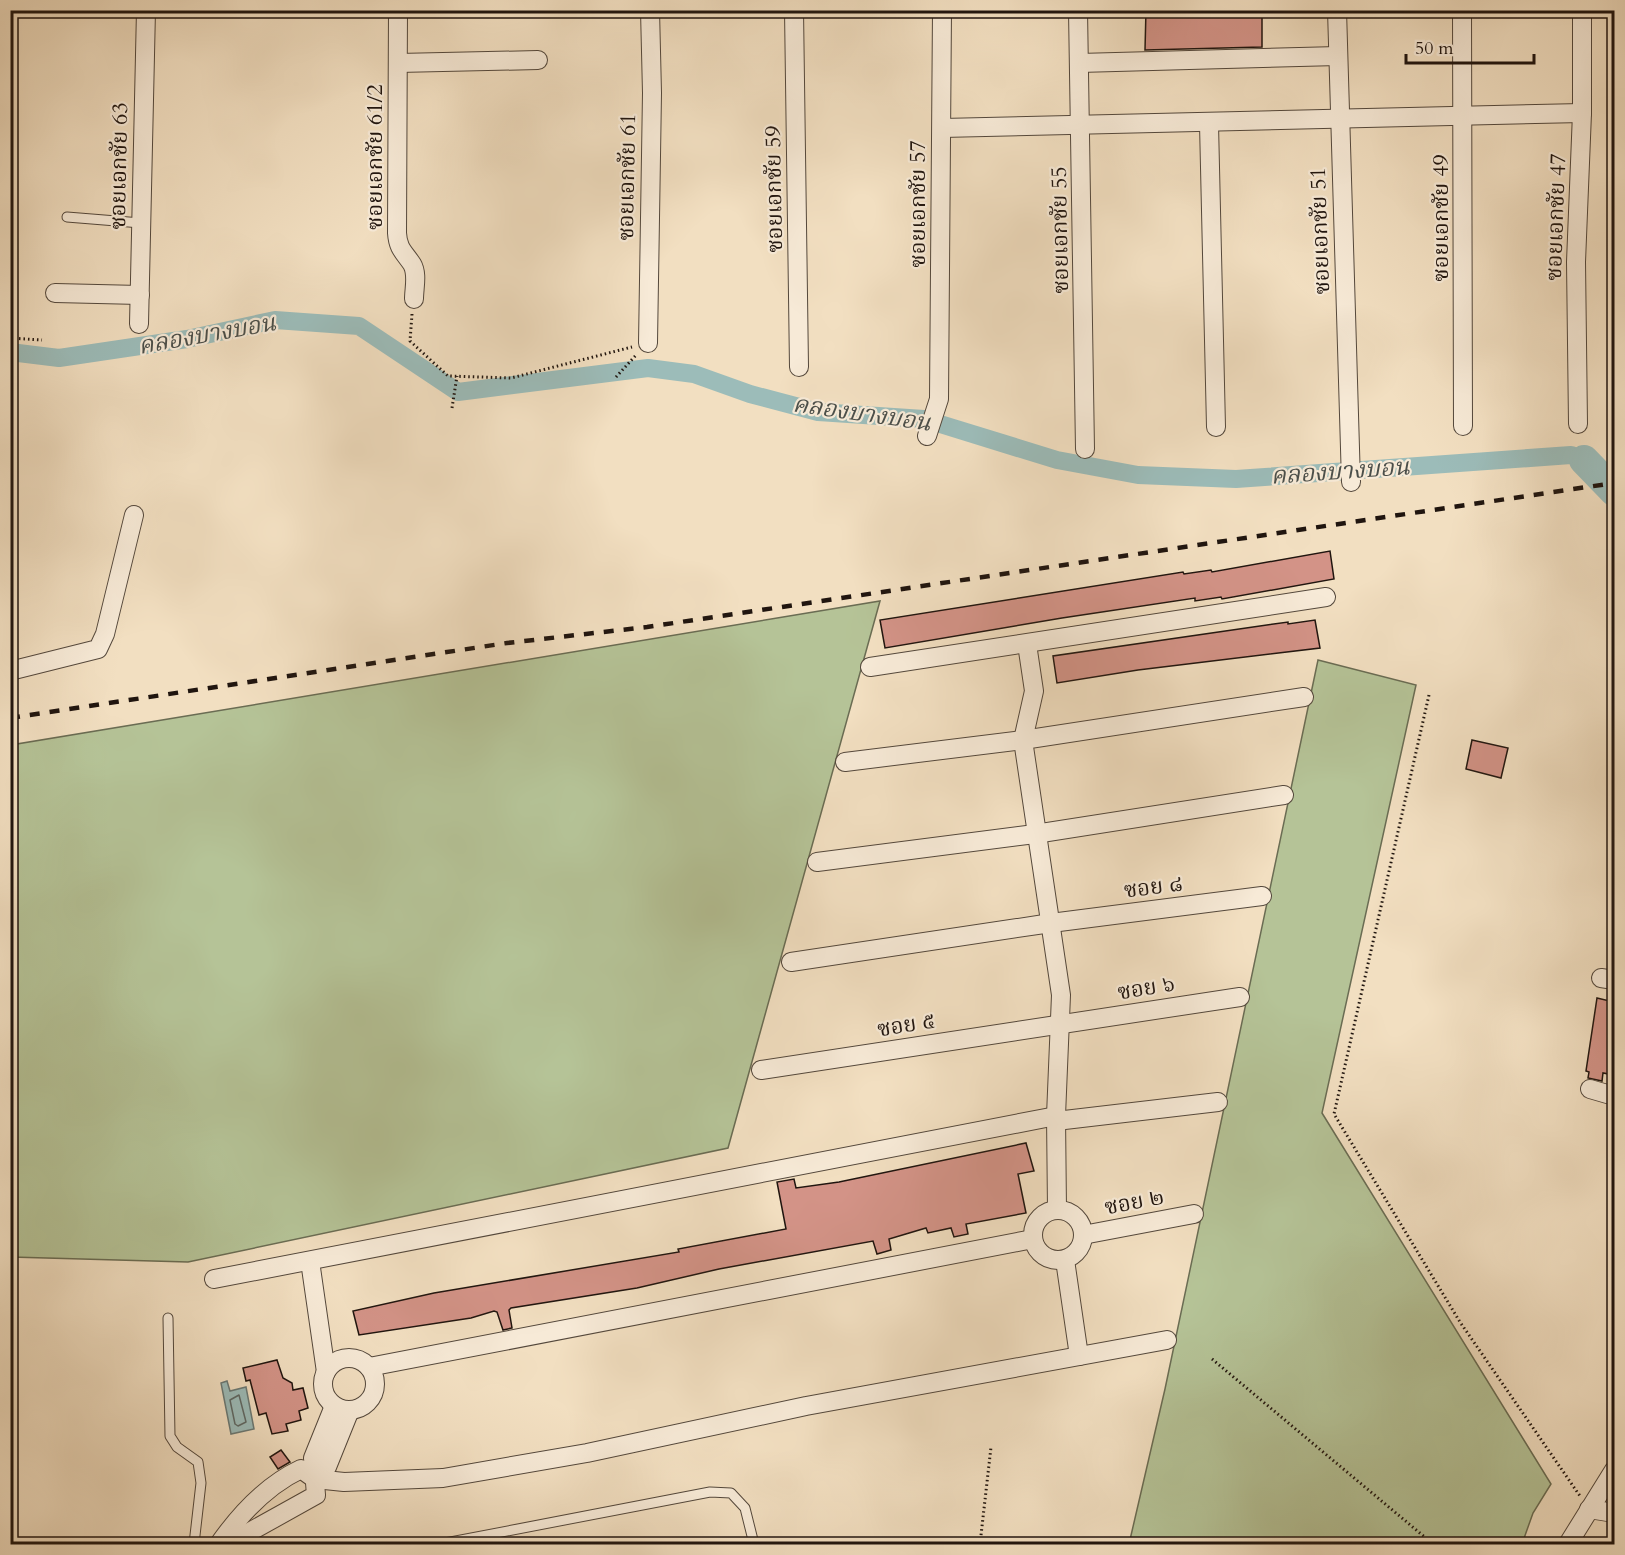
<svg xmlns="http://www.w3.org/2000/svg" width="1625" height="1555" font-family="Cardo,'Noto Serif Thai',serif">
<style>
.green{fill:#b5c397;stroke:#6a6c53;stroke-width:1.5}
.water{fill:#9cbcb9;stroke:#6a7975;stroke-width:1.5}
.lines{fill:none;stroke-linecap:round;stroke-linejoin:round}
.shore{stroke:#5e6864;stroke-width:1.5}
.canal{stroke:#9cbcb9;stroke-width:18}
.river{stroke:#9cbcb9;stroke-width:30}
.building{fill:#d39387;stroke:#20150f;stroke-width:1.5}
.service-casing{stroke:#54483c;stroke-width:11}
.minor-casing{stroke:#54483c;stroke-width:20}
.path{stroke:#20150f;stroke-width:3;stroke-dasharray:1.5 3;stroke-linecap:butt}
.service{stroke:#f7ead7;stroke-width:9}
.minor{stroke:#f7ead7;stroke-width:18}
.rail{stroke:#20150f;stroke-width:4.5;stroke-dasharray:10 10;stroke-linecap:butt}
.labels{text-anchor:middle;stroke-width:4.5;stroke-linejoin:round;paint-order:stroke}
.street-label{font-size:22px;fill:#20150f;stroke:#f7ead7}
.water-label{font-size:24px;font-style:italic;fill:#4b4f4a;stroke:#f7ead7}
</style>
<rect width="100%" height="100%" fill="#f2dfc1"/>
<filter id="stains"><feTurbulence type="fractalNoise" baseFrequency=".00333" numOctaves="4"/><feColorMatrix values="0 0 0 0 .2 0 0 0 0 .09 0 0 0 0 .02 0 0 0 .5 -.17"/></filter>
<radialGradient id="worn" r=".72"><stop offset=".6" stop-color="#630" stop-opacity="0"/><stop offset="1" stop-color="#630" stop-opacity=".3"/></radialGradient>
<g class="green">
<polygon points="880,601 728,1148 188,1262 11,1257 11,745"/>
<polygon points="1318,660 1416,685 1322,1113 1551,1484 1533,1513 1522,1544 1129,1544 1165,1389"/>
</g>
<polygon class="water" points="227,1381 230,1391 246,1387 254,1429 231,1434 221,1383"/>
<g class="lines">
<polygon class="shore" points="239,1395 246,1422 238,1426 235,1424 230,1400"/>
<polyline class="canal" points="10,352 59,358 187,339 275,320 359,326 458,392 648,368 694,374 750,394 818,412 924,419 1057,460 1138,475 1236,479 1571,455 1584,460"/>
<polyline class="river" points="1584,460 1614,491"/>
</g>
<g class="building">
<polygon points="1146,10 1262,10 1262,47 1145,50"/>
<polygon points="1330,551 1334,579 1222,599 1221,597 1195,601 1195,598 1062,618 885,648 880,620 1183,572 1184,574 1211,570 1212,572"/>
<polygon points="1315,620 1320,648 1138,670 1057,683 1053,656 1288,622 1288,624"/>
<polygon points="1472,740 1508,748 1501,778 1466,769"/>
<polygon points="1597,998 1614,1002 1614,1075 1603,1073 1602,1081 1588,1078 1589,1072 1586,1071"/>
<polygon points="1026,1143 1034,1171 1018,1174 1026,1213 966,1224 968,1234 954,1237 951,1228 928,1233 926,1228 889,1239 891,1250 877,1254 873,1241 719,1269 637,1288 511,1308 509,1310 512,1328 503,1330 497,1312 494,1311 471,1318 359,1335 353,1311 434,1293 679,1252 678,1249 786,1229 777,1182 794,1179 796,1188 839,1182"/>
<polygon points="277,1360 283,1378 292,1383 293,1390 303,1388 308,1408 299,1411 301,1420 286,1424 288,1431 272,1434 266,1413 259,1415 250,1380 246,1381 243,1368"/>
<polygon points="281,1450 290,1462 278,1469 270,1457"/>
</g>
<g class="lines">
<defs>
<g id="service">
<polyline points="67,217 141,223"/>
<polyline points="168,1318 170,1436 177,1447 198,1462 201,1483 194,1544"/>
<polyline points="440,1544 710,1492 731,1493 745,1508 754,1544"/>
</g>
<g id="minor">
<path d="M398,10l-1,223c1,16 7,19 15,31 6,10 2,24 2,35"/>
<polyline points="794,10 799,367"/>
<polyline points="1078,10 1085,449"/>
<polyline points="1337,10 1351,482"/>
<polyline points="1462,10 1463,426"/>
<polyline points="398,63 538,60"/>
<polyline points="1079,63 1338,56"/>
<polyline points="1209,124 1216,427"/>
<polyline points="942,128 1582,113"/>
<polyline points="55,293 140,295"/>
<polyline points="139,324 146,10"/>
<polyline points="648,343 652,93 650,10"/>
<polyline points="1578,424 1576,262 1582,113 1582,10"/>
<polyline points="927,436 939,399 942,10"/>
<polyline points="1027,644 1034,691 1023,740 1061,995 1056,1116 1057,1210"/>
<polyline points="870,667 1326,597"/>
<polyline points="10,671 98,649 105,634 134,515"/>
<polyline points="845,762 1023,740 1304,697"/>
<polyline points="817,862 1035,834 1284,795"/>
<polyline points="791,962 1051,923 1262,896"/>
<polyline points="1601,978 1614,980"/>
<polyline points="761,1070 1240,997"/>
<polyline points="1590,1089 1614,1096"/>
<polyline points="1056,1121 1218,1102"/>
<circle cx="1058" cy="1235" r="25"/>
<polyline points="1083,1235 1194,1214"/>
<polyline points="1065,1260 1079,1356"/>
<polyline points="310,1261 326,1372"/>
<polyline points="214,1279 1056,1116"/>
<circle cx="349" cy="1384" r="26"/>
<polyline points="369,1367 1033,1239"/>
<polyline points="315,1479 327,1467 350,1410"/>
<polyline points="1589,1509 1614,1513"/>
<path d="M219,1544c21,-30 48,-59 82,-75l14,10 29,3 99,-4 144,-25 219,-47 361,-66"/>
<polyline points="228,1544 316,1495 313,1458 334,1406"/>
<polyline points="1568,1544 1614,1470"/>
</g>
</defs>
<use href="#service" class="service-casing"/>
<use href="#minor" class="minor-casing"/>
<g class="path">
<polyline points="412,314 410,341 448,376 511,378 632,347"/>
<polyline points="10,338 42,340"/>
<polyline points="616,377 637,354"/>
<polyline points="452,408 457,376"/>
<polyline points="1429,695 1334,1114 1460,1322 1580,1496"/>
<polyline points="1212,1359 1433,1544"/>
<polyline points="980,1544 991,1447"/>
</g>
<use href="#service" class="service"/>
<use href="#minor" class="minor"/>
<polyline class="rail" points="10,718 507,643 647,627 1614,483"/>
</g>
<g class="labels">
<g class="street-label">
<text transform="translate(374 157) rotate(-90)" y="8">ซอยเอกชัย 61/2</text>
<text transform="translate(118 166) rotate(-89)" y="8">ซอยเอกชัย 63</text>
<text transform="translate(626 177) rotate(-89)" y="8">ซอยเอกชัย 61</text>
<text transform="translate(773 189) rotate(-91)" y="8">ซอยเอกชัย 59</text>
<text transform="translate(917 204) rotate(-90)" y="8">ซอยเอกชัย 57</text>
<text transform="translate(1555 217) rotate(-88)" y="8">ซอยเอกชัย 47</text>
<text transform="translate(1440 218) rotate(-90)" y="8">ซอยเอกชัย 49</text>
<text transform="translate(1059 230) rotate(-91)" y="8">ซอยเอกชัย 55</text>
<text transform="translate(1319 231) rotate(-92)" y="8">ซอยเอกชัย 51</text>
<text transform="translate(1153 886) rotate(-7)" y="8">ซอย ๘</text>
<text transform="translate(1146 987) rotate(-9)" y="8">ซอย ๖</text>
<text transform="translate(906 1024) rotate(-9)" y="8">ซอย ๕</text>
<text transform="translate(1134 1201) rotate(-11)" y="8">ซอย ๒</text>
</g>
<g class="water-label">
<text transform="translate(207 334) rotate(-10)" y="8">คลองบางบอน</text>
<text transform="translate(862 413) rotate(8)" y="8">คลองบางบอน</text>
<text transform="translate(1340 471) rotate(-4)" y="8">คลองบางบอน</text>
</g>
</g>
<rect width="1625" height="1555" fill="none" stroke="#f2dfc1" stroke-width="36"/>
<rect x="12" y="12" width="1601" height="1531" fill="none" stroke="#20150f" stroke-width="3"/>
<rect x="18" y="18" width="1589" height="1519" fill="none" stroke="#20150f" stroke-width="1.5"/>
<path d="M1406 54v9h128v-9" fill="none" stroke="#20150f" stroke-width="3"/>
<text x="1415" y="54" font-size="18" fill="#20150f" stroke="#f7ead7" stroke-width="4.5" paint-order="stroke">50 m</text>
<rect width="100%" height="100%" filter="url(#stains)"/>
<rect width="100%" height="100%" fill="url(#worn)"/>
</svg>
